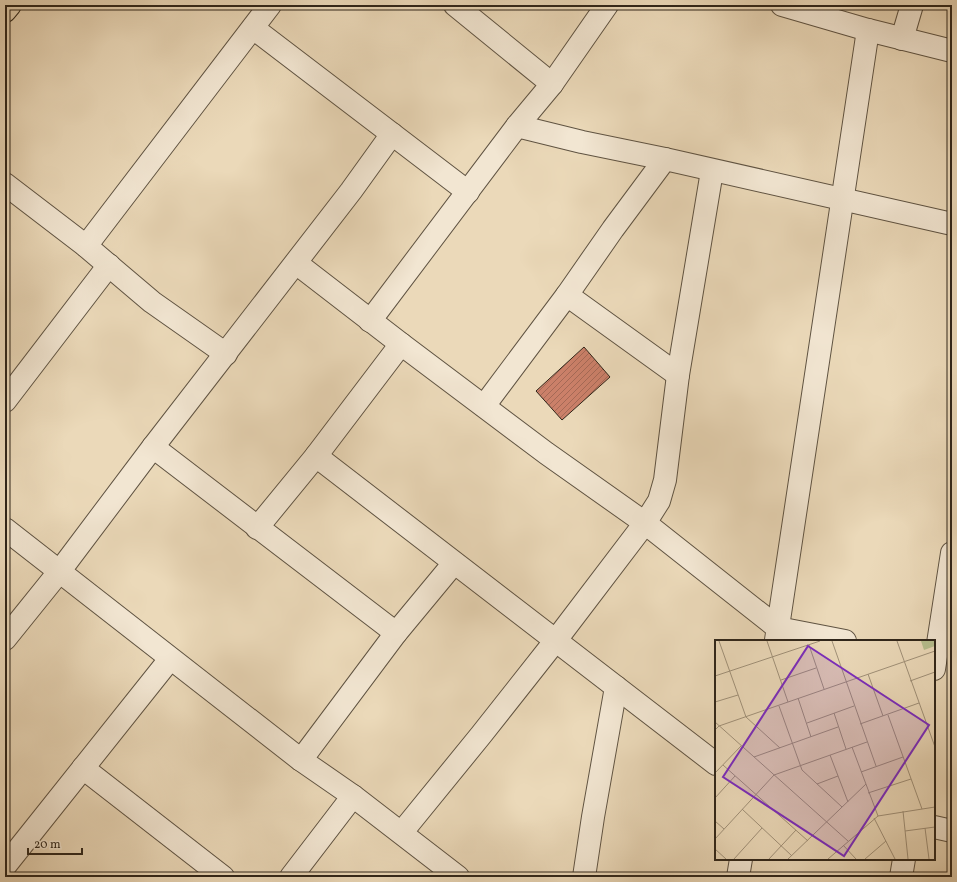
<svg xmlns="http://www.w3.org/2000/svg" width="957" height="882" font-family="Vollkorn,serif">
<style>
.building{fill:url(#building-hatch);stroke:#30261a}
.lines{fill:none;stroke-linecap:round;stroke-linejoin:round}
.minor-casing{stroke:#5f5342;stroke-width:24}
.highway-casing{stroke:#30261a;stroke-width:24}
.minor{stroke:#f2e6d2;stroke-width:22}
.highway{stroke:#ebd9b9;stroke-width:22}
.inset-road{fill:none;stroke:#a09179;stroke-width:1}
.view{fill:#7b2cbf;fill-opacity:0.15;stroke:#7b2cbf;stroke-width:2}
.inset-edge{fill:none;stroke:#30261a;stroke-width:2}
</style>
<defs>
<pattern id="building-hatch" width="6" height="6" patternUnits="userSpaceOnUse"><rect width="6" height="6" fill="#cb8069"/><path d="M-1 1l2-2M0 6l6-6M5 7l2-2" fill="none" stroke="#a56956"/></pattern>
</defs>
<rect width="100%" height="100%" fill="#ebd9b9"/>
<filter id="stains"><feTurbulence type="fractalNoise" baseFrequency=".005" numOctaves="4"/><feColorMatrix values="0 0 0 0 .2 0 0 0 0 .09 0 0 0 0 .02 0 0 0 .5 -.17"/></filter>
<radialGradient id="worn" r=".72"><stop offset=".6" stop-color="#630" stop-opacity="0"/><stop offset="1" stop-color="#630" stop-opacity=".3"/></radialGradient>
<polygon class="building" points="584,347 610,377 562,420 536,391"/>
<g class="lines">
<defs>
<g id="minor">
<polyline points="455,5 552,84"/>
<polyline points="782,5 868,30 952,51"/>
<polyline points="253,28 468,192"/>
<polyline points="902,39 912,5"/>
<polyline points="517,126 582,142 665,159 952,224"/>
<polyline points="5,184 86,246 152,302 226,354"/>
<polyline points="86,246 270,5"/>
<polyline points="296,263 401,344 546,453 645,523 778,628 845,641"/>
<polyline points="567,295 678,375"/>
<polyline points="370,321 517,126 552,84 607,5"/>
<polyline points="5,401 109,265"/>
<polyline points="484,406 567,295 613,229 665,159"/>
<polyline points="153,447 396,633"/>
<path d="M316,456c133,103 267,205 400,308"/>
<polyline points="257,528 316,456 401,344"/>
<polyline points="5,529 301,760 353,796 458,877"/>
<polyline points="5,639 59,572 153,447 351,191 392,134"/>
<polyline points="776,640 868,30"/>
<polyline points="934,669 952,553"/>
<polyline points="301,760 396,633 454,563"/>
<polyline points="83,768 223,877"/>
<polyline points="934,827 952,831"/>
<polyline points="402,832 481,735 556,640 645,523 659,501 665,480 678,375 712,171"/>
<polyline points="5,866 170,659"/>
<polyline points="291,877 353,796"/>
<polyline points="584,877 593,817 616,687"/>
<polyline points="738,877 741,859"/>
<polyline points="901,877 904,859"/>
</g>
<polyline id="highway" points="5,11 10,5"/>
</defs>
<use href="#minor" class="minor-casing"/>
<use href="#highway" class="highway-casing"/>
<use href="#minor" class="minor"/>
<use href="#highway" class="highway"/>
</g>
<g transform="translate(715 640)">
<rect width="220" height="220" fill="#ebd9b9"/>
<path d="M206,1h14v5l-11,4z" fill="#b7bf8f"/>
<path class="inset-road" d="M4,1l27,76 34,31M52,1l21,61M117,1l44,125M182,1l38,106M94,5l15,44M153,34l15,42M0,36l105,-35M66,40l35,-12M195,41l25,-9M83,58l13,39M0,62l23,-7M64,66l23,64 40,37M119,73l12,36M173,75l34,94M0,82l133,119M92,83l47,-17M145,84l59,-21M0,90l4,-4 216,-75M137,107l26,69M115,115l18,47M39,117l84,-30M8,125l85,76M146,132l42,-15M0,133l26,-27M102,144l21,-8M153,153l43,-14M0,158l20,-22M27,169l50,47M188,171l5,48M159,178l21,41M0,181l9,8M210,188l4,31M190,191l30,-4M0,199l59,-64 93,-33M128,205l13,14M0,209l11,10M19,219l28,-31M54,219l27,-29M73,219l78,-75M113,219l50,-43 57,-9M150,219l21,-18"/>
<path class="view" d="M93,6l121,79 -85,131 -121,-79z"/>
<rect width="220" height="220" class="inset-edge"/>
</g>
<rect width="957" height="882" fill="none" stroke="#ebd9b9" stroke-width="20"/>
<rect x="6" y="6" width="945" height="870" fill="none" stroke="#30261a" stroke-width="2"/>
<rect x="10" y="10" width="937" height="862" fill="none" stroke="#30261a"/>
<path d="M28 848v6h54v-6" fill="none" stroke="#30261a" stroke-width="2"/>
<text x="34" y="848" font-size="12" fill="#30261a" stroke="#f2e6d2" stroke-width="3" paint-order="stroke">20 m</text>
<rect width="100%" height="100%" filter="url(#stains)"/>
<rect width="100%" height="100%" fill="url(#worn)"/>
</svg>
